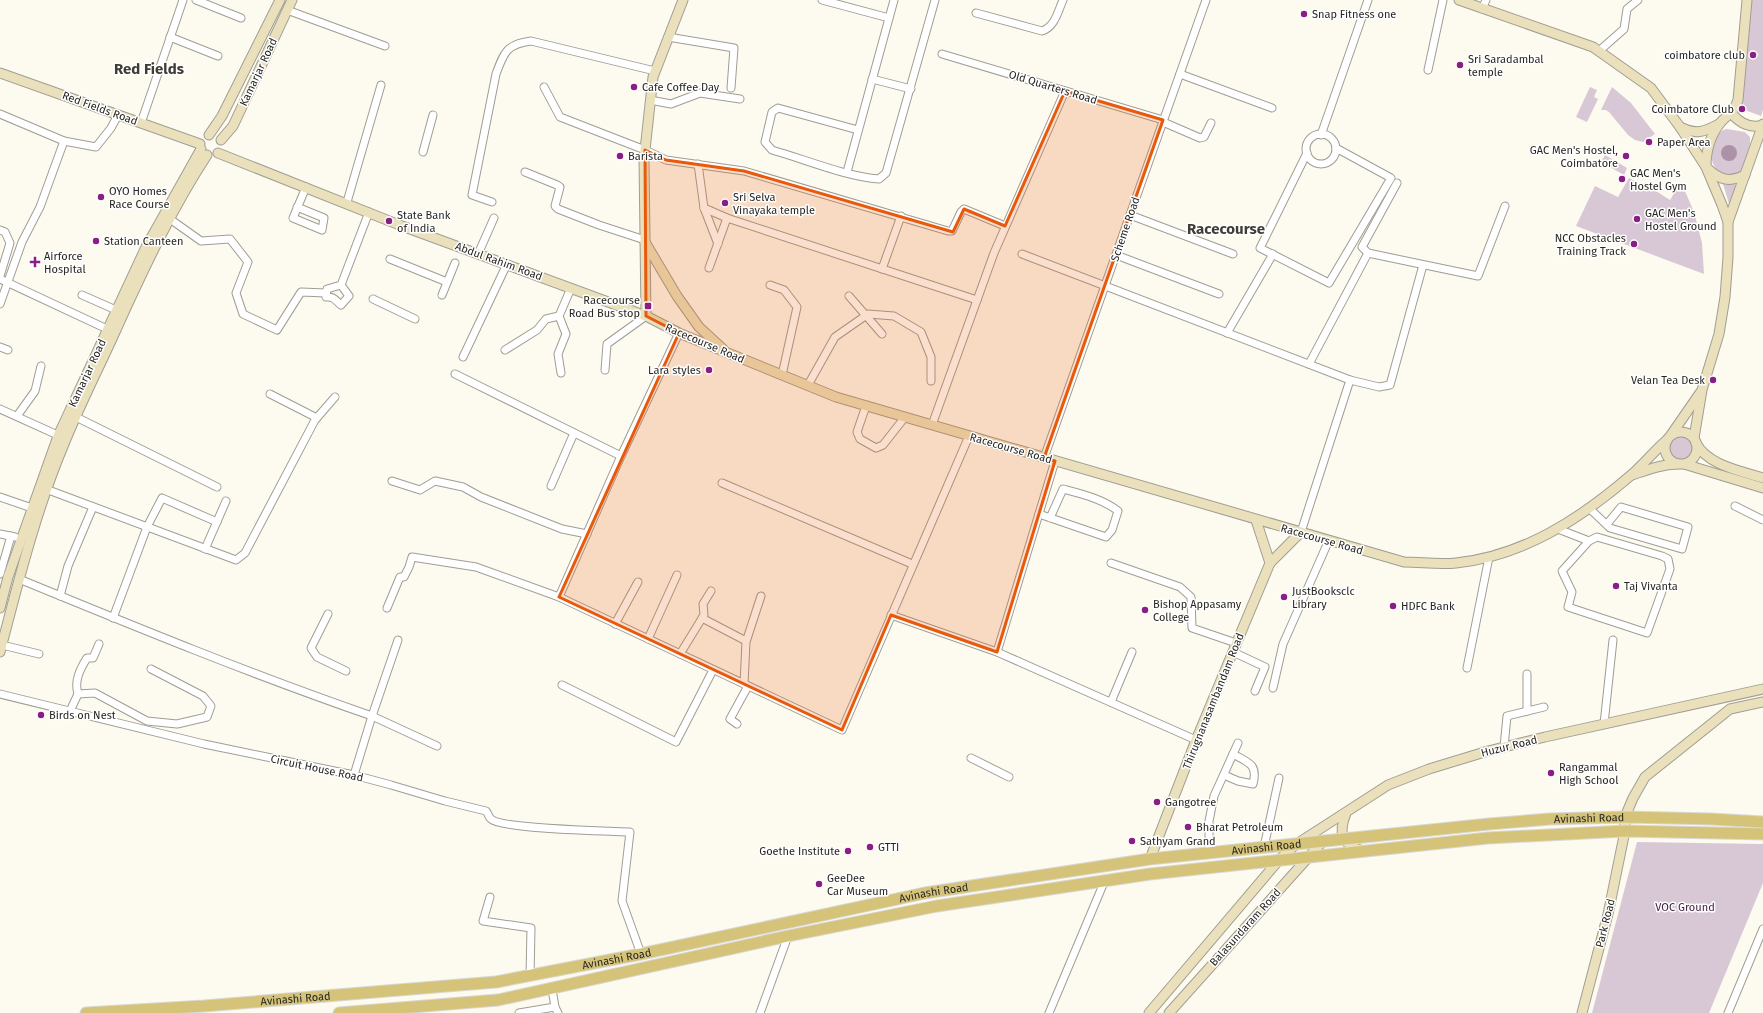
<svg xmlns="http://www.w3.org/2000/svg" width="1763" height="1013" font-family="'Fira Sans',sans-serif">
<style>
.green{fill:#d8c8d6}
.water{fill:#ac91a9}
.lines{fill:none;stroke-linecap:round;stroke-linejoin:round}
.street-casing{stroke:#a09d94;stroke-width:9}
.secondary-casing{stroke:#a09d94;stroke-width:11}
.primary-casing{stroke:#d8d8d7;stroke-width:13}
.street{stroke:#fff;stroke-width:7}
.secondary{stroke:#eae1bc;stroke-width:9}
.primary{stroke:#d5c379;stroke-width:11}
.marked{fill:#e8590c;fill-opacity:0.2;stroke:#e8590c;stroke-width:3;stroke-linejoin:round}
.poi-dot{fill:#891f85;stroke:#fff;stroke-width:1.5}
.labels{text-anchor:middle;stroke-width:3;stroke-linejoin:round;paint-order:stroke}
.poi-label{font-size:11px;fill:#272622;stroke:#fff;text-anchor:start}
.street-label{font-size:11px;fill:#272622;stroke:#fff}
.park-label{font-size:11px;fill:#472244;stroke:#fff}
.district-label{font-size:15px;font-weight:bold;fill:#403d35;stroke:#fff}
</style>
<rect width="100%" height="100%" fill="#fdfaf0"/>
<g class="green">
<polygon points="1746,0 1763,0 1763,110 1761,116 1742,109"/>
<polygon points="1590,87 1597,90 1594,97 1598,99 1587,122 1576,117"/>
<polygon points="1612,87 1631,103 1655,134 1643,142 1635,140 1628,135 1609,112 1606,110 1601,110"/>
<path d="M1727,129l18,3 5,5v7l-10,30c-41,8 -31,-43 -13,-45z"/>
<polygon points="1605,155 1627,168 1624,175 1601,162"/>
<polygon points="1629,178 1646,188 1648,186 1670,200 1681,182 1694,212 1702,243 1704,274 1576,226 1595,186 1618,197"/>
<polygon points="1723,184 1736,185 1729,204"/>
<circle cx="1681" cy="448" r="13"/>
<polygon points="1637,842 1763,844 1763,883 1709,1013 1592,1013"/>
</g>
<circle class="water" cx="1729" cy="153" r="8"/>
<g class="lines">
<defs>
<g id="street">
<polyline points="196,0 241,18"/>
<polyline points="822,0 889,18"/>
<polyline points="1482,9 1486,0"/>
<polyline points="287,10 385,46"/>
<path d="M976,13l66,18c13,-4 16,-20 21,-31"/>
<polyline points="170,37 218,56"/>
<polyline points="668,37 734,48 731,88"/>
<polyline points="1599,51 1624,29 1627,9 1638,0"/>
<polyline points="942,54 1163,120"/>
<polyline points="1428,70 1443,0"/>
<polyline points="1180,74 1272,108"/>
<polyline points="872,79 911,89"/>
<polyline points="544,87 560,117 645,150 666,160 744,171 948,231 952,231 961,212 964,209 1005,226"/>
<polyline points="650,100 671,104 700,93 740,99"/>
<polyline points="0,114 64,141 96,147 111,128 118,115"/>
<polyline points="1163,122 1200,138 1204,137 1211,123"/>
<polyline points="141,123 183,0"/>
<path d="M858,130l-80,-22 -6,4 -7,30 7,8c32,9 75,27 107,29l7,-6 49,-173"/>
<circle cx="1321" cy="149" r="15"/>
<polyline points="1321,135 1368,0"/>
<polyline points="423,152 433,115"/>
<polyline points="1307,153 1260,248 1329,283 1391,178 1336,148"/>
<polyline points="698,164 704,208 718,244"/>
<polyline points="525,172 557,185 560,187 555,206 558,209 599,225 645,240"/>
<polyline points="847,172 894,0"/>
<polyline points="1397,183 1362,247 1368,253 1478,276 1505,206"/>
<polyline points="347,202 381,85"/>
<path d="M492,202l-20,-7 24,-121c8,-22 11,-30 35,-33l124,30"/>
<polyline points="297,207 324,218 322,230 293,218 306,187"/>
<polyline points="704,208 727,218 977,300"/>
<polyline points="1130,215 1233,254"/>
<polyline points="170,219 201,241 230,239 248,262 236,293 243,314 277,330 301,292 326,293"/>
<polyline points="0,230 5,232 10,243 0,276"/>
<polyline points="478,254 494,218"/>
<polyline points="1022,254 1350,380 1301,532"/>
<polyline points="1116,255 1219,294"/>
<polyline points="390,259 447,282"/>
<polyline points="709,268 727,218"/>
<polyline points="882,269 901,216"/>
<polyline points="0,279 107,329"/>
<path d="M341,285l-14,4 -1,8c8,-1 10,4 15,8l8,-9 -8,-11 28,-73"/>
<polyline points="770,285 784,290 797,307 782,375"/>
<polyline points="82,295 116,310"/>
<polyline points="442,295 455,263"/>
<polyline points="849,296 882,334"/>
<polyline points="373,299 415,319"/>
<polyline points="0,304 22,242 40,207 64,141"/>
<polyline points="559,316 571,288"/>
<polyline points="1227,333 1273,254"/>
<polyline points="0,347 8,350"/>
<polyline points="505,350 537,330 546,319 559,316 566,334 558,354 561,373"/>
<polyline points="463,357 507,264"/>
<polyline points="1309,364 1368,253"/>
<polyline points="605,370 607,344 646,316"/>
<polyline points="455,374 621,456"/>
<polyline points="1350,380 1379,387 1390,385 1423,265"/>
<polyline points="808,385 835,337 868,314 894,316 921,332 931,357 931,381"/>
<polyline points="270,394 317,418"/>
<polyline points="866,406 857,432 860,439 876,448 883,445 905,417"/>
<polyline points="0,409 62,437"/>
<polyline points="17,416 35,391 41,366"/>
<polyline points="76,417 217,487"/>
<polyline points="932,425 994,253 1065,91"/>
<polyline points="1044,458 1206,0"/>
<polyline points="392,481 420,490 435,481 463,487 481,497 562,529 587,534"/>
<polyline points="722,483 912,564"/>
<polyline points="551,486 574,433"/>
<polyline points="43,488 236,560 245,553 315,420 335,397"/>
<polyline points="0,497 32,508"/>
<polyline points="1735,506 1763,520"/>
<polyline points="1589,508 1610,528 1682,549 1688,527 1621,507 1607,524"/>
<path d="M1039,514l67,23 6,-7 6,-19c-15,-12 -36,-17 -55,-22l-13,29"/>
<polyline points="1558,529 1589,541 1597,537 1662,556 1668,559 1670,569 1647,633 1568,607 1572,592 1562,571 1589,541"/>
<polyline points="0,534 15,537"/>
<polyline points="205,549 226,501"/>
<polyline points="1111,563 1180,587 1191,597 1192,628 1236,643"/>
<polyline points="0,574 11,536"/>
<path d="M19,579c117,48 234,96 353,137l26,-76"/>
<polyline points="60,596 68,566 93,507"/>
<polyline points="559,597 621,456 679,333"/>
<polyline points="387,608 400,577 404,577 409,567 412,557 476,567 559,597 842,730 969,436"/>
<polyline points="328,614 311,648 317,657 346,671"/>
<polyline points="891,615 997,652 1196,740"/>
<polyline points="113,618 147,527 162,498 217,522"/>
<polyline points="702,618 746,641"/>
<polyline points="615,624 638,582"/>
<polyline points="648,639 677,575"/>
<path d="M99,644l-6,14h-6c-7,11 -13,23 -9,36l17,-1 52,28 30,3 30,-7 4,-11 -8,-10 -52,-27"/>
<polyline points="2,645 39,654"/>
<polyline points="997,652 1055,461"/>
<polyline points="1233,652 1265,667 1255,691"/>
<polyline points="680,654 704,615 703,604 711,591"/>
<polyline points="1467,668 1489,557"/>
<polyline points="744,684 746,642 761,596"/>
<polyline points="562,685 676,742 713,670"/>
<polyline points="1273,688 1283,644 1329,540"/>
<path d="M0,694l204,50 150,31 37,10 54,16 41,10c2,2 3,7 5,8 10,10 119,12 139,13l-8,69 19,53"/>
<polyline points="1111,702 1132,652"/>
<polyline points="70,711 78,694"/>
<polyline points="1527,711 1527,674"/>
<polyline points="737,724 730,719 748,686"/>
<polyline points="1604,724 1613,640"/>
<polyline points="1504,747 1507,716 1544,707"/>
<polyline points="971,758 1009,777"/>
<polyline points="354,775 372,716 437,746"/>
<path d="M1224,775l14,6 15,3c5,-20 -4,-21 -20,-30"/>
<polyline points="1264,847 1279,778"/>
<polyline points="1209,853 1209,821 1214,796 1238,743"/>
<polyline points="490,897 483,921 531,928 530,976"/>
<polyline points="552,989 555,1007 558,1013"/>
<polyline points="519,1013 555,1007"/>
<polyline points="760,1013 788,936"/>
<polyline points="1049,1013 1105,880"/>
<polyline points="1728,1013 1763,929"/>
</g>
<g id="secondary">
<polyline points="1459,0 1593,47 1651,88 1680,127 1706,167 1722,205 1728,222 1728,257 1725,297 1719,334 1702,390 1694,438"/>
<polyline points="0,73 200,144"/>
<path d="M1732,114c8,9 19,15 31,11"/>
<path d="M1680,127c16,8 24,5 39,-3"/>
<polyline points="209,135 222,116 280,0"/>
<polyline points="221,140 233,126 292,0"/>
<path d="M218,153l184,73 244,90 33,17 157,64 568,165c17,0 35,3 52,1 67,-7 124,-44 174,-87 13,-11 24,-25 37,-36"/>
<path d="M1745,175c-16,8 -26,5 -39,-8 0,-16 4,-32 15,-45 9,-10 11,-7 17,-22l9,-100"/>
<polyline points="1728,222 1763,124"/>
<polyline points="645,242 677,296 699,327 723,349"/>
<polyline points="646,316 644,159 653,77 683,0"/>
<circle cx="1681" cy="448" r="16"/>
<polyline points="1671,435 1700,393"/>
<path d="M1696,443c11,22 45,28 67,35"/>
<polyline points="1684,464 1763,488"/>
<path d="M1632,475c15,-5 30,-11 46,-11"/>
<polyline points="1270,563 1301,532"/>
<polyline points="0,608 8,577 58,436 146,247 201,149"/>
<path d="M0,652c18,-69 36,-142 64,-208 17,-42 38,-82 56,-123 26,-57 53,-114 87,-166"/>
<path d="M1346,813c-8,21 -5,31 17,38"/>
<polyline points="1150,859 1196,740 1270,563 1256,520"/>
<polyline points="1149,1013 1279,860 1295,845 1388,785 1429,769 1488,751 1545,737 1763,689"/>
<polyline points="1169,1013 1322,842"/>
<polyline points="1582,1013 1608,914 1625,831 1625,817 1633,798 1645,777 1730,709 1763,702"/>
</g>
<g id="primary">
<path id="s1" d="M86,1013l118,-7 292,-24 145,-28 284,-61 225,-34 339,-35 61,-5 75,-2 86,2 52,3"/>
<polyline points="339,1013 498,1000 788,936 937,906 1150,874 1488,838 1625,831 1763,834"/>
</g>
</defs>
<use href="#street" class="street-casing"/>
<use href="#secondary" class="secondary-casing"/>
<use href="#primary" class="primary-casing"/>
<use href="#street" class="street"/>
<use href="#secondary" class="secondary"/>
<use href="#primary" class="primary"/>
</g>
<path class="marked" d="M1065,91l98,29 -119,338 11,3 -58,191 -106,-37 -49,115 -283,-133 120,-264 -33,-17 -1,-166 21,10 78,11 209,61 11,-23 41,17z"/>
<g class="poi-dot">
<circle cx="1304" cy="14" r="4"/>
<circle cx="1753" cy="55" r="4"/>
<circle cx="1460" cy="65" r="4"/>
<circle cx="634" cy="87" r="4"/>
<circle cx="1742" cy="109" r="4"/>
<circle cx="1649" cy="142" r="4"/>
<circle cx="620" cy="156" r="4"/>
<circle cx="1626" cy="156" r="4"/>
<circle cx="1622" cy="179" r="4"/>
<circle cx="101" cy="197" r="4"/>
<circle cx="725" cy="203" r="4"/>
<circle cx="1637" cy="219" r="4"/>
<circle cx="389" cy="221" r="4"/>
<circle cx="96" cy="241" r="4"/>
<circle cx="1634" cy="244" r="4"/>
<path d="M33 256h4v4h4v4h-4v4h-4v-4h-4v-4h4z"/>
<rect x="644" y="302" width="8" height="8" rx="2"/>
<circle cx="709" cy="370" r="4"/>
<circle cx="1713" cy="380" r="4"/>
<circle cx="1616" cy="586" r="4"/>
<circle cx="1284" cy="597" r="4"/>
<circle cx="1393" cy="606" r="4"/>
<circle cx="1145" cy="610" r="4"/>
<circle cx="41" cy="715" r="4"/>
<circle cx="1551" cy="773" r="4"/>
<circle cx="1157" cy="802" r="4"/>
<circle cx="1188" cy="827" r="4"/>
<circle cx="1132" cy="841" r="4"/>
<circle cx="870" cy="847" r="4"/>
<circle cx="848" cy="851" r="4"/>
<circle cx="819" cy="884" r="4"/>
</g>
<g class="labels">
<g class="poi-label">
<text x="1312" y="18">Snap Fitness one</text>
<text x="1745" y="59" text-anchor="end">coimbatore club</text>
<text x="1468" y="63">Sri Saradambal<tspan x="1468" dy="13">temple</tspan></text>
<text x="642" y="91">Cafe Coffee Day</text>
<text x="1734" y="113" text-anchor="end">Coimbatore Club</text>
<text x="1657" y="146">Paper Area</text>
<text x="1618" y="154" text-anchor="end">GAC Men's Hostel,<tspan x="1618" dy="13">Coimbatore</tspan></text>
<text x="628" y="160">Barista</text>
<text x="1630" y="177">GAC Men's<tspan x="1630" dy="13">Hostel Gym</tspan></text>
<text x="109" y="195">OYO Homes<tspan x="109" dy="13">Race Course</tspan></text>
<text x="733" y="201">Sri Selva<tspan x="733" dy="13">Vinayaka temple</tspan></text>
<text x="1645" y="217">GAC Men's<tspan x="1645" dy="13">Hostel Ground</tspan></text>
<text x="397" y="219">State Bank<tspan x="397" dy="13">of India</tspan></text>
<text x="1626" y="242" text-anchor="end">NCC Obstacles<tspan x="1626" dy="13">Training Track</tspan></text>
<text x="104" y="245">Station Canteen</text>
<text x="44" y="260">Airforce<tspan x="44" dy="13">Hospital</tspan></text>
<text x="640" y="304" text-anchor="end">Racecourse<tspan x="640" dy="13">Road Bus stop</tspan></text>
<text x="701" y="374" text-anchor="end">Lara styles</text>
<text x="1705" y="384" text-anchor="end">Velan Tea Desk</text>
<text x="1624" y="590">Taj Vivanta</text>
<text x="1292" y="595">JustBooksclc<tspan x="1292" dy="13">Library</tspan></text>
<text x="1153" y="608">Bishop Appasamy<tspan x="1153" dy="13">College</tspan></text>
<text x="1401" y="610">HDFC Bank</text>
<text x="49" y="719">Birds on Nest</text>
<text x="1559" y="771">Rangammal<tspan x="1559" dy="13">High School</tspan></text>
<text x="1165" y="806">Gangotree</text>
<text x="1196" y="831">Bharat Petroleum</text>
<text x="1140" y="845">Sathyam Grand</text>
<text x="878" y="851">GTTI</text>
<text x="840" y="855" text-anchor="end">Goethe Institute</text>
<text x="827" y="882">GeeDee<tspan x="827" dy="13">Car Museum</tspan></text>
</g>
<g class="street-label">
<text transform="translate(258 72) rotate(-65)" y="4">Kamarjar Road</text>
<text transform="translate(1053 87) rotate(17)" y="4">Old Quarters Road</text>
<text transform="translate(100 108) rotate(20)" y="4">Red Fields Road</text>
<text transform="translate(1125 229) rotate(-71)" y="4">Scheme Road</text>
<text transform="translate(499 261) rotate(20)" y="4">Abdul Rahim Road</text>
<text transform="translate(705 343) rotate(23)" y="4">Racecourse Road</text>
<text transform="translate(87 373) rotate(-65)" y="4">Kamarjar Road</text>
<text transform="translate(1011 448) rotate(16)" y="4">Racecourse Road</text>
<text transform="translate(1322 539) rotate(16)" y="4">Racecourse Road</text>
<text transform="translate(1213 701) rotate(-68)" y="4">Thirugnanasambandam Road</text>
<text transform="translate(1509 746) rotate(-14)" y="4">Huzur Road</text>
<text transform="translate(317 768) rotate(12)" y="4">Circuit House Road</text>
<text dy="4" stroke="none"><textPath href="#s1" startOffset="1518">Avinashi Road</textPath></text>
<text dy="4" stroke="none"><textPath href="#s1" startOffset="1194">Avinashi Road</textPath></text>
<text dy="4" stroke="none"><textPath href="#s1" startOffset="858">Avinashi Road</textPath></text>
<text transform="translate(1605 923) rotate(-76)" y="4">Park Road</text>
<text transform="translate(1245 927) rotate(-48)" y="4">Balasundaram Road</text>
<text dy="4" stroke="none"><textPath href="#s1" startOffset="534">Avinashi Road</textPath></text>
<text dy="4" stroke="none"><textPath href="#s1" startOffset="210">Avinashi Road</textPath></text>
</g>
<g class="park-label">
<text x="1685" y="911">VOC Ground</text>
</g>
<g class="district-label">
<text x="149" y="74">Red Fields</text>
<text x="1226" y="234">Racecourse</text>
</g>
</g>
</svg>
